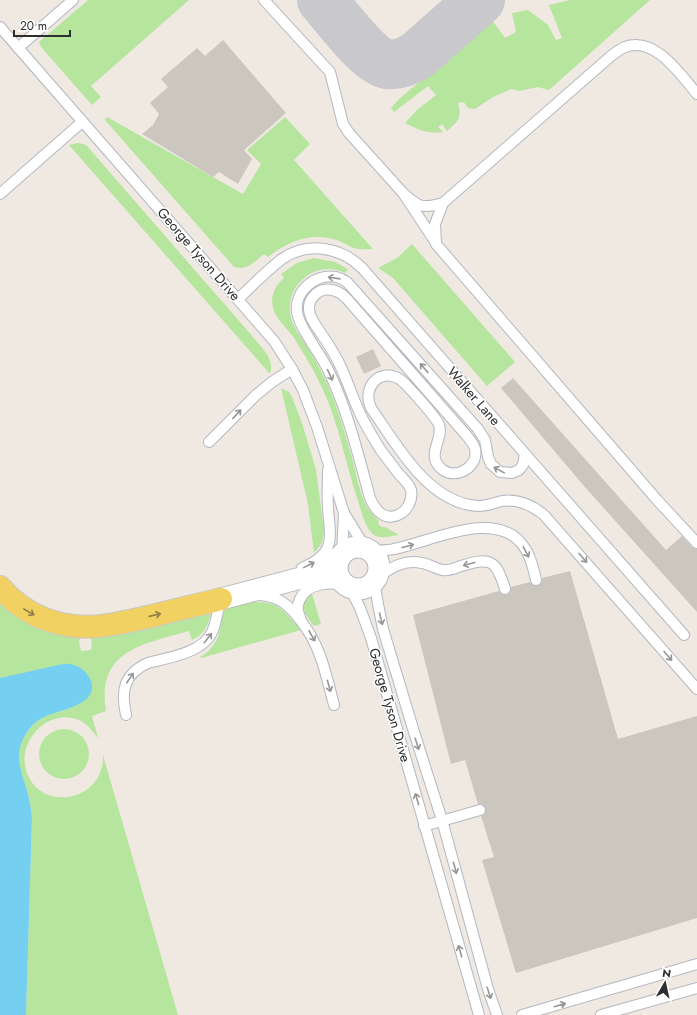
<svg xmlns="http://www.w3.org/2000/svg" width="697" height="1015" font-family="Jost,sans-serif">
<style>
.green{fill:#b6e59e}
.water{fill:#75cff0}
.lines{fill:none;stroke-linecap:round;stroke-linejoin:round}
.taxiway{stroke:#c9c8cc;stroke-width:50}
.building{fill:#cbc7bf}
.service-casing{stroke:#b4b7c1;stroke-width:12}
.minor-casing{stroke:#b4b7c1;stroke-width:23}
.primary-casing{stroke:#c9c9c9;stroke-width:24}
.service{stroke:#fff;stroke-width:10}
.minor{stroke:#fff;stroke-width:21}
.primary{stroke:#f2d163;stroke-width:22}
.oneway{stroke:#969696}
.oneway2{stroke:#908048}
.labels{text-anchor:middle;stroke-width:3;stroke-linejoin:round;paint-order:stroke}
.street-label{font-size:14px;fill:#2e2e2e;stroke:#fff}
</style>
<rect width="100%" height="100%" fill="#efe9e1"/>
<g class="green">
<polygon points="88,0 189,0 91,86 101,97 92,105 41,47 39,42"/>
<path d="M570,0h80l-101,90 -11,-3 -19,4 -8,-2 -18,8 -18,12 -7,-1 -4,-6 -6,1c4,15 0,18 -11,28l-5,-7 -4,3 5,5c-16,2 -24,-2 -38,-9l12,-13 19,-15 -8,-9 -34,26 -3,-4 8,-9 93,-79 13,18 11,-6 -4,-19 16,-3 20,15 8,15 6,-2 -13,-33z"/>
<path d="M107,117l136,77 18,-30 -14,-14 38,-33 25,27 -16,16 79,89c-6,0 -14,1 -19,-1 -6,-2 -11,-6 -17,-8 -26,-8 -49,1 -69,17l-4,-3c-9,7 -16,17 -30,13l-129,-147z"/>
<path d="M77,143l7,1 3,2 166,191c9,11 22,22 17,37l-201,-229z"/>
<polygon points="412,244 515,362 487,386 393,278 378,268 397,258"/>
<path d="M314,258l21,4 13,7 -3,4c-27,-14 -58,10 -55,39 1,13 9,22 16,33 7,11 13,22 19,34 12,25 19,52 27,78 4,16 7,35 15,50 3,5 8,10 12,14l-1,3 4,3h3l14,8c-9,1 -21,6 -28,-3 -8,-9 -10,-23 -14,-34 -12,-36 -18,-75 -35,-110 -8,-18 -18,-34 -28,-50 -7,-10 -18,-19 -21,-30 -3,-13 2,-22 11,-30l-3,-4 16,-11z"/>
<polygon points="281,388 289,392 292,397 302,423 316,470 324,530 322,543 314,553 308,504"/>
<path d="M312,594l9,30 -7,2c-9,-11 -17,-22 -2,-32z"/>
<path d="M240,602c38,0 36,0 61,28l-100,28 -1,-1c13,-7 19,-19 21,-32 1,-6 2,-11 4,-16z"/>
<path d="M0,603c27,24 45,29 80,34l-1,5 2,9 10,-1 1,-8 -2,-7 121,-23c-3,13 -6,22 -19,28l-3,-9c-45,13 -93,19 -83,80l-14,5 6,22c-5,-6 -10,-13 -17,-17 -30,-15 -64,18 -55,49 13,44 79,32 77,-15l75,260h-152l6,-197c-1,-8 -2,-17 -4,-24 -3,-13 -9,-24 -9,-36 -1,-8 2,-15 5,-21 5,-8 11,-15 20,-20 14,-7 40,-8 47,-26l-13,-24 -9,-3 -69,14z"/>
<circle cx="64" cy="754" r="25"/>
</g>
<path class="water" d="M63,664c7,-1 14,1 20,6 5,4 8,9 9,15 2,22 -36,25 -50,33 -10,6 -17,15 -21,26 -6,18 3,33 7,50 2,8 3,16 4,24l-6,197h-26v-337z"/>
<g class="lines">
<path class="taxiway" d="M322,0c14,16 46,60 65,64 12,2 23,-4 32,-10l61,-54"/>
</g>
<g class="building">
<polygon points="223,40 286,113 244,150 252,159 238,184 219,172 213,177 142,134 153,125 159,114 150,103 168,87 161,79 197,48 205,56"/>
<polygon points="373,349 381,366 364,374 356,357"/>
<polygon points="513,378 666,550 682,536 692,547 697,549 697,612 584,486 501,388"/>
<polygon points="570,571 618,739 697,716 697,918 516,973 482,860 494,857 481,816 485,814 486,809 482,804 478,804 465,760 451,764 413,615 499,591 501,594 507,595 510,593 511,587 530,582 534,586 538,586 542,582 542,578"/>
</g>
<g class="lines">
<defs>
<g id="service">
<polyline points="264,0 330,72 343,124 349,133 403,193 436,243"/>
<polyline points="0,27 274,341 292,369 303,390 317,427 344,513 366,549"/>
<polyline points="18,48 73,0"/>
<path d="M403,193c16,14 18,16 40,10l168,-147c4,-3 9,-7 14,-9 30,-11 55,27 72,47"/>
<polyline points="0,194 82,122"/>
<polyline points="443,203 435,224 436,244 658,501 697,543"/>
<path d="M238,299c14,-13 28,-28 44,-40 26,-18 60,-12 81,10l321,366"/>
<polyline points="209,442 256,395 272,382 292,369"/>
<path d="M525,454l-2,11 -4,5 -7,3 -12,-1 -9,-8 -3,-7 -3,-17 -7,-11 -131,-147c-3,-2 -7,-4 -11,-5 -20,-4 -42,14 -39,35 2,13 10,22 16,33 7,10 13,20 18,31 18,39 28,82 39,122 5,12 14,23 28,17 9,-4 15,-14 13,-25 -2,-7 -8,-11 -13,-17 -6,-8 -12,-16 -18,-24 -8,-13 -16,-26 -22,-40 -7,-16 -12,-32 -20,-48 -5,-9 -10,-18 -16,-26 -4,-7 -10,-13 -12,-21 -2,-6 -1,-12 3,-17 10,-12 25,-8 34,2l120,137c3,4 7,8 8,13 4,17 -18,31 -32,21 -19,-14 1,-30 -4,-45 -2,-7 -31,-39 -38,-45 -20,-14 -40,7 -30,28 26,37 57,95 107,98 9,0 16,-3 24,-5 16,-2 30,4 42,14l153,174"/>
<path d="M370,551c8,-1 16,0 24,-2 37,-7 98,-40 127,-6 9,10 12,24 15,37"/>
<polyline points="342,555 344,513"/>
<path d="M302,568c35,-15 28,-29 26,-61 -1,-12 0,-25 0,-37"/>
<path d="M377,577c14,-9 27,-18 45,-14 7,1 14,6 21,7 6,1 12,-2 18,-4 29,-9 35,-7 44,23"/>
<polyline points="374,581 378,604 383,629 414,732 442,820 488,989 497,1015"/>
<polyline points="349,586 360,608 371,638 479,1015"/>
<path d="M258,595c20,0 32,11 43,26 20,25 25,54 33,84"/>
<path d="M300,617c-3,-6 -3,-12 0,-18 8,-17 30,-16 45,-15"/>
<path d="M126,715c-5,-23 -3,-41 22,-52 19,-5 55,-10 64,-31 5,-10 5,-22 9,-33"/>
<polyline points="424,826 480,810"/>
<polyline points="522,1015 697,964"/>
<polyline points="601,1015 697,988"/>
</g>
<g id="minor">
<circle cx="358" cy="568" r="21"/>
<polyline points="221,599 312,575 329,567 340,557"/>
</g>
<path id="primary" d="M0,587c25,30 62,43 101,39 17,-2 34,-6 51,-10 23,-6 46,-11 69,-17"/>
</defs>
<use href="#service" class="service-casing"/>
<use href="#minor" class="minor-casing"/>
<use href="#primary" class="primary-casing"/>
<use href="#service" class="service"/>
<use href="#minor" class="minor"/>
<use href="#primary" class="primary"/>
</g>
<defs><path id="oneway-shaft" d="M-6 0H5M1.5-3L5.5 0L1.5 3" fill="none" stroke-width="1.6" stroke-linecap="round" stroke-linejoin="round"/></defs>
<g class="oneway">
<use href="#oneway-shaft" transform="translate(334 278) rotate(-172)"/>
<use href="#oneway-shaft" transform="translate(424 368) rotate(-131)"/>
<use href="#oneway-shaft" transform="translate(330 375) rotate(65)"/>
<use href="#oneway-shaft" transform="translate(237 414) rotate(-47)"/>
<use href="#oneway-shaft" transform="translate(499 470) rotate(-151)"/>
<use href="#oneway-shaft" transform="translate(408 546) rotate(-15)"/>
<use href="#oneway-shaft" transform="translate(526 552) rotate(62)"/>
<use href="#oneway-shaft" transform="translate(583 558) rotate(49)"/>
<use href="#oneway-shaft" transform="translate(469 564) rotate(165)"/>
<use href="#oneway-shaft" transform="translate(309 565) rotate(-26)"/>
<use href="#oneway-shaft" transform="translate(381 619) rotate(76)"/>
<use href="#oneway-shaft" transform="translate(312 636) rotate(61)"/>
<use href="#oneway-shaft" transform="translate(208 638) rotate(-52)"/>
<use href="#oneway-shaft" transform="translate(668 656) rotate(49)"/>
<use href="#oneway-shaft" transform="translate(130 678) rotate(-56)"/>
<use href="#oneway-shaft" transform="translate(329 686) rotate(74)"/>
<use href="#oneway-shaft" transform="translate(417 744) rotate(72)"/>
<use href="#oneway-shaft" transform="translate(417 799) rotate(-106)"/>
<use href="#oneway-shaft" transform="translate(455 868) rotate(75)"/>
<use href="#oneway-shaft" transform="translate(460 951) rotate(-106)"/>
<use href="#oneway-shaft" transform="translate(489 993) rotate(72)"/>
<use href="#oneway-shaft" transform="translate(560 1005) rotate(-16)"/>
</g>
<g class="oneway2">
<use href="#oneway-shaft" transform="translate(29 612) rotate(30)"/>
<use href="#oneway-shaft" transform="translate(155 615) rotate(-13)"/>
</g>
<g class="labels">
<g class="street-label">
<text transform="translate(199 254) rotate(49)" y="5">George Tyson Drive</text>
<text transform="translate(474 396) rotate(49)" y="5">Walker Lane</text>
<text transform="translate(390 705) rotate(74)" y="5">George Tyson Drive</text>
</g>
</g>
<g transform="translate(665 983) rotate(9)" stroke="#ffffff" stroke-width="3" paint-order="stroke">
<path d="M0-3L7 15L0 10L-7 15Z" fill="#2e2e2e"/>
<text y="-6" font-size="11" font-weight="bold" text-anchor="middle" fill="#2e2e2e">N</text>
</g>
<path d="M14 30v6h56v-6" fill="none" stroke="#2e2e2e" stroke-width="2"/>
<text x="20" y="30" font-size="12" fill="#2e2e2e" stroke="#ffffff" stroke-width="3" paint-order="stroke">20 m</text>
</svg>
